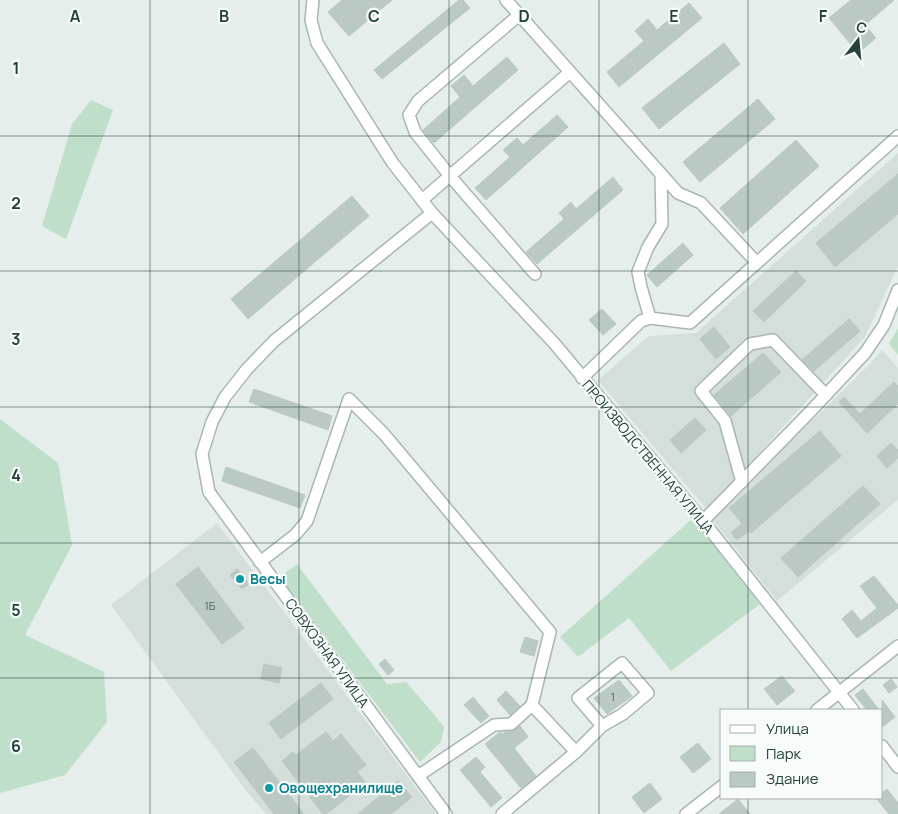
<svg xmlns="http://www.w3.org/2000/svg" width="898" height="814" font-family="Manrope,sans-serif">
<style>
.built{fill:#d4dedb}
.green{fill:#bfdfcb}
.building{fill:#bbc9c5;stroke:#b8c8c3}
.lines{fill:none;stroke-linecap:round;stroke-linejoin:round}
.minor-casing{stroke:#a8b7b3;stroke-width:14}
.minor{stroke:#fff;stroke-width:11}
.grid{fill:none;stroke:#24413c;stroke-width:1;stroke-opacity:0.55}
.culture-dot{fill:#0f9aa8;stroke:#f7fbf9;stroke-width:2}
.labels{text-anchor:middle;stroke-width:4.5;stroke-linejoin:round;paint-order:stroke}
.number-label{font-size:11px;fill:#4a635e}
.street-label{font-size:14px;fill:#24413c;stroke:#f7fbf9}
.culture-label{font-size:14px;font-weight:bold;fill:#0d838f;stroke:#f7fbf9;text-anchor:start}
.grid-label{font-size:16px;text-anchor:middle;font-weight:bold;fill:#24413c;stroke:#f7fbf9;stroke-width:4.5;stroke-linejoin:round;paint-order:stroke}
</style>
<rect width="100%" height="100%" fill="#e6eeeb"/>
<g class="built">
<polygon points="898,153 898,266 865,337 707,510 598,380 649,336 696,333"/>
<polygon points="882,350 898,368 898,500 777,601 712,519 871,363"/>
<polygon points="217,523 436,814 266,814 247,792 111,605"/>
</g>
<g class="green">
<polygon points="91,100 113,110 66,239 42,226 72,124"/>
<polygon points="898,328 898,355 889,344"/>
<polygon points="0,419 58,463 72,545 25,635 104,672 107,722 65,775 0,793"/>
<polygon points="693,518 760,604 671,671 629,618 578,657 560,637"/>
<polygon points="297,564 387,684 406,682 433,713 444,727 441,742 420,762 280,577"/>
</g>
<g class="building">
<polygon points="342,0 392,0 349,36 328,12"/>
<polygon points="459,0 463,0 470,8 382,79 374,70"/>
<polygon points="851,0 894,0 865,25 876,38 858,53 829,18"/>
<polygon points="689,3 702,18 619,87 607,72 644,41 635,31 648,19 657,30"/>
<polygon points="724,43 740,64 659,129 642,108"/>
<polygon points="507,57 518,70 434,143 423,130 460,97 451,86 464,75 473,86"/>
<polygon points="758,99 775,119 700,182 683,162"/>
<polygon points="557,115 568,127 486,200 475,188 510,157 503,150 517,138 523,145"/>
<polygon points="796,140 819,166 743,234 720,208"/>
<polygon points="898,174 898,214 835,267 816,243"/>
<polygon points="613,177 623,190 537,264 526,252 564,219 559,213 571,202 576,209"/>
<polygon points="352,196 369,216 248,319 231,299"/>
<polygon points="683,243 693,255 657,287 647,275"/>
<polygon points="796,271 806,281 764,322 753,311"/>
<polygon points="602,309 616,324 603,335 589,320"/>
<polygon points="849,319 860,331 814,371 802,360"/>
<polygon points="714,327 730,347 716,359 700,339"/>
<polygon points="763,353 781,372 731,416 714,395"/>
<polygon points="894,382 898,386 898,404 867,433 839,402 844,397 860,414"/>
<polygon points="254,389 332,416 328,430 249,402"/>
<polygon points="695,418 706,430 681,453 670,440"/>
<polygon points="820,431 841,456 751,533 749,531 737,540 731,533 742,523 729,508"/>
<polygon points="891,443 898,450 898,458 887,468 877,456"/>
<polygon points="226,467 305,495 300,508 222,481"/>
<polygon points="863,486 880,504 798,577 781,558"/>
<polygon points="198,567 244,628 222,644 176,584"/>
<polygon points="237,569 249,584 242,589 230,575"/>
<polygon points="874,576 898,605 898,608 857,638 842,619 852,610 861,621 877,608 860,586"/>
<polygon points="525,637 538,641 534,656 520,652"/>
<polygon points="385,659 394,670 388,675 379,664"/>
<polygon points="264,664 282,668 279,683 261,679"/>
<polygon points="782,676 795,691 777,705 764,689"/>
<polygon points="891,679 897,687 889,693 883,685"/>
<polygon points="619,680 632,696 607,714 594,698"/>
<polygon points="321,683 333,699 281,739 269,723"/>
<polygon points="863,689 879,710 867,710 855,695"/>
<polygon points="506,691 520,706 510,715 497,700"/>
<polygon points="473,697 489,716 481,723 464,705"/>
<polygon points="882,700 895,717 882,727"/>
<polygon points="520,726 528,737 514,748 536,776 521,788 485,744 500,732 502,734 505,732 512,731"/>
<polygon points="326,732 333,741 341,734 366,765 357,772 366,783 326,814 323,814 282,761 293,752 296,755"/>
<polygon points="698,743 711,759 693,773 680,757"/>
<polygon points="253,748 304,814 274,814 234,762"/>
<polygon points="476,757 485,767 480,772 502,798 491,807 460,770"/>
<polygon points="398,781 412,797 391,814 358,814"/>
<polygon points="650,783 662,799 644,813 632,797"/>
<polygon points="887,789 898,803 898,814 889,814 876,798 882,798 882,793"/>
<polygon points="738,799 750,814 719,814"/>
</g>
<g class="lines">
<defs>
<g id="minor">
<polyline points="313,0 311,20 317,43 392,162 432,213 274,341 247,369 225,397 212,422 202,454 209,492 446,814"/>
<polyline points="506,0 678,193 701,203 757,263"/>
<polyline points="519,15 418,101 409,115 415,132 450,176 535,274"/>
<polyline points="422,200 570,72"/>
<polyline points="432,213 554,343 703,521 853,710"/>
<polyline points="650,318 641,287 638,272 648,247 662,224 661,174"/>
<polyline points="582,378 641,321 650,318 690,323 898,136"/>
<polyline points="742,482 725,421 701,391 750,344 773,340 826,395"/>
<polyline points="703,521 808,414 865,353 884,325 898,290"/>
<polyline points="260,562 295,535 307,521 349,399 384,434 550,632 532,705"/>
<polyline points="817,710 898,646"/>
<polyline points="882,746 898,767"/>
<polyline points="418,776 494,725 511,724 532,705 576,752"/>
<polyline points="502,814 576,752 602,726 623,714 648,693 622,663 578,698 602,726"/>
<polyline points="686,814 722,786"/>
</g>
</defs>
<use href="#minor" class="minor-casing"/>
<use href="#minor" class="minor"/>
</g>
<path class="grid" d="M150,0v814M299,0v814M449,0v814M599,0v814M748,0v710M0,136h898M0,271h898M0,407h898M0,543h898M0,678h898M748,798v16"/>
<g class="culture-dot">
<circle cx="240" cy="579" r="5"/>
<circle cx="269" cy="788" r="5"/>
</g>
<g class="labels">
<g class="number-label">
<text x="210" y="610">1Б</text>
<text x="613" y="701">1</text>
</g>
<g class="street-label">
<text transform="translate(648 457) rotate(50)" y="5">ПРОИЗВОДСТВЕННАЯ УЛИЦА</text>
<text transform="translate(327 653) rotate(54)" y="5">СОВХОЗНАЯ УЛИЦА</text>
</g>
<g class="culture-label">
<text x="250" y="584">Весы</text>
<text x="279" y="793">Овощехранилище</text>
</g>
</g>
<g class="grid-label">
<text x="75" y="22">A</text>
<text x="224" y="22">B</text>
<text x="374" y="22">C</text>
<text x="524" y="22">D</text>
<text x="674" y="22">E</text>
<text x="823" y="22">F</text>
<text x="16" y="74">1</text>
<text x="16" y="209">2</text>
<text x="16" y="345">3</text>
<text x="16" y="481">4</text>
<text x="16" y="616">5</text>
<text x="16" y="752">6</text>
</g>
<rect x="720" y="709" width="162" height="90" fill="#f7fbf9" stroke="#a3b1ad"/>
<rect x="730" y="725" width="25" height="8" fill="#ffffff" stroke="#a3b1ad"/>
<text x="766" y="734" font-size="15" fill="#24413c">Улица</text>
<rect x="730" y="746" width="25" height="15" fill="#bfdfcb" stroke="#a3b1ad"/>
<text x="766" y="759" font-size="15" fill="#24413c">Парк</text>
<rect x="730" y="772" width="25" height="15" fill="#bbc9c5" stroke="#a3b1ad"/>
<text x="766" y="784" font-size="15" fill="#24413c">Здание</text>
<g transform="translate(858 40) rotate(16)" stroke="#f7fbf9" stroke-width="4" paint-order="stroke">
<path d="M0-4L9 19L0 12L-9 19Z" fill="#24413c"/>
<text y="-8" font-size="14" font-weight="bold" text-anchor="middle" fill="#24413c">С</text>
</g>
</svg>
